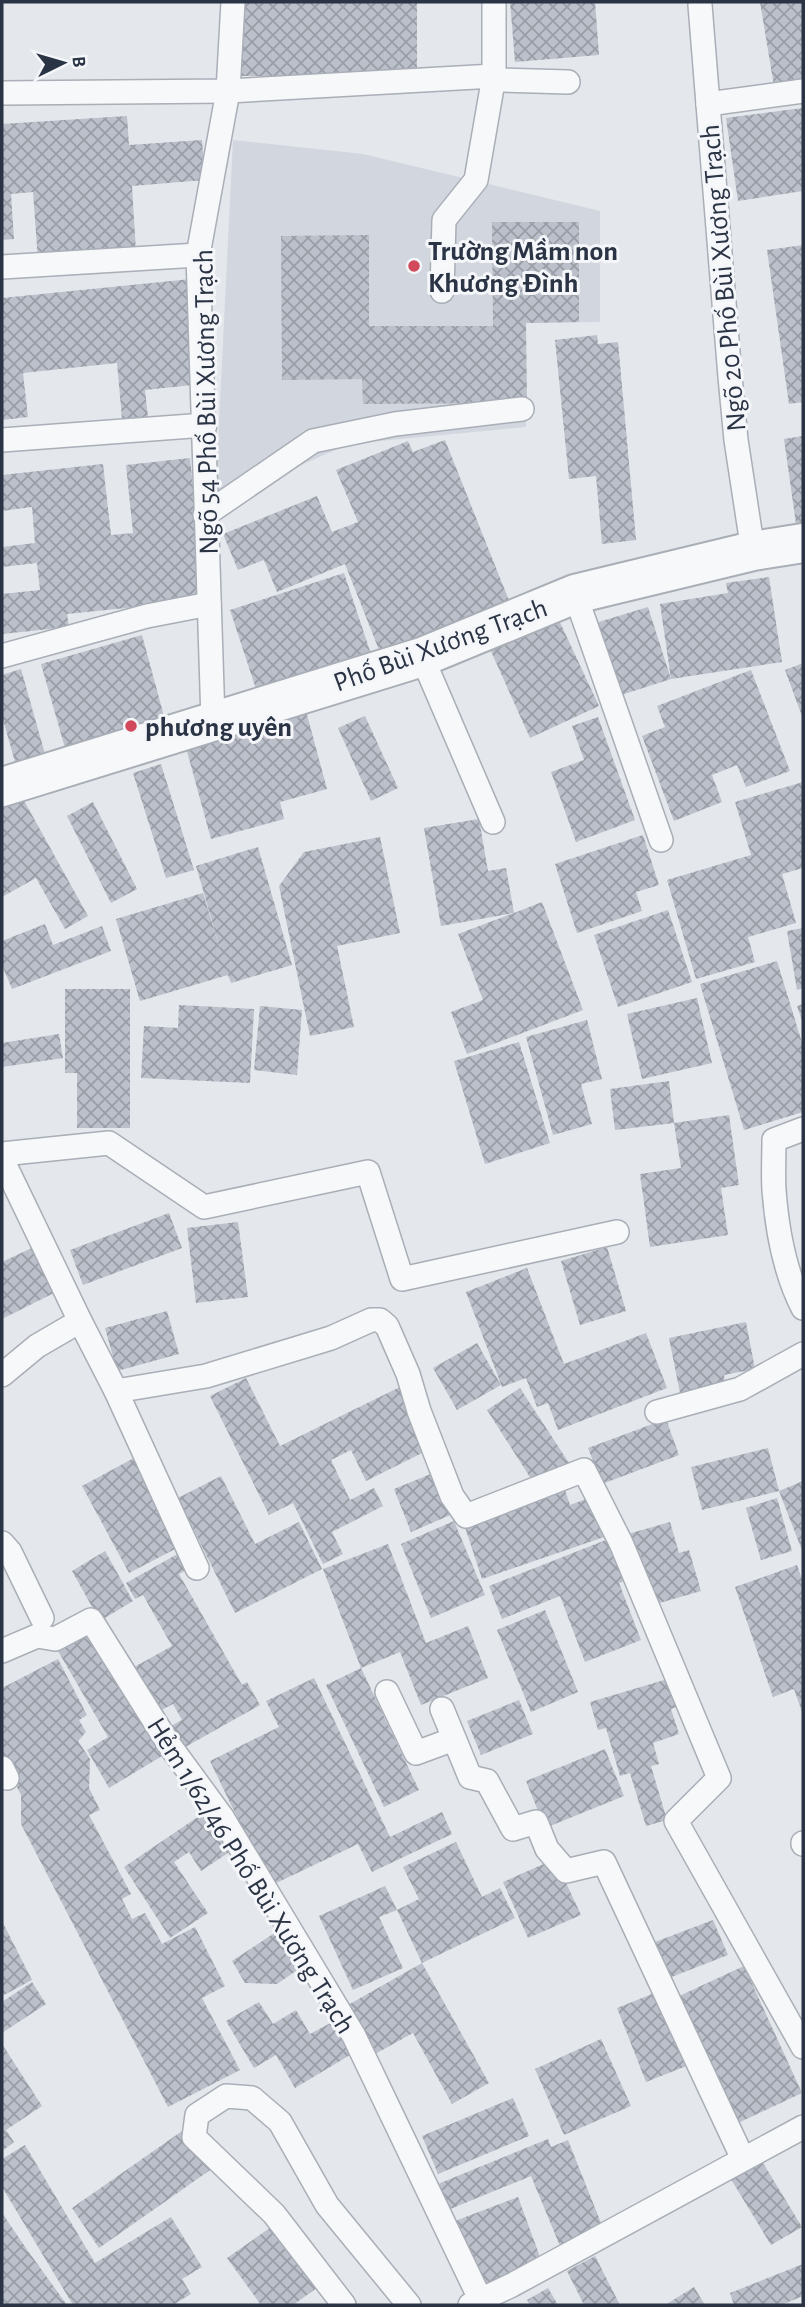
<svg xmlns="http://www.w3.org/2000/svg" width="805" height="2307" font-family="'Alegreya Sans',sans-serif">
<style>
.built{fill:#d2d6de}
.building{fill:url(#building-cross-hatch)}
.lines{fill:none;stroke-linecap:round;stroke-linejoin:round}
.service-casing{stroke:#a9aeb7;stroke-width:26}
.tertiary-casing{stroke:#a9aeb7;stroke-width:42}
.service{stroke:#f7f8fa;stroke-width:23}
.tertiary{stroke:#f7f8fa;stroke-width:38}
.poi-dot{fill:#d1495b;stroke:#f4f6f9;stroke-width:2.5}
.labels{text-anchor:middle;stroke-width:6;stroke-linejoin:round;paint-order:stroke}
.poi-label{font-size:28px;font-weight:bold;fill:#2b3445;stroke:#f4f6f9;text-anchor:start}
.street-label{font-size:28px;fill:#2b3445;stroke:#f4f6f9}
</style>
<defs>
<pattern id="building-cross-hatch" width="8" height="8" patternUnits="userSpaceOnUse" patternTransform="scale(1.75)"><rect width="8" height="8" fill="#bbc0ca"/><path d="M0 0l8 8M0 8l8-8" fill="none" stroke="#989da6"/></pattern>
</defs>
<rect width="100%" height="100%" fill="#e4e7ec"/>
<polygon class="built" points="233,140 363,154 600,211 600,322 526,323 526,427 349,444 215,503"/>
<g class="building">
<rect x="242" y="2" width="175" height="74"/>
<polygon points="510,2 595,2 599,55 515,62"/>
<polygon points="760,2 803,2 803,81 774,86"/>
<polygon points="803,108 803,191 738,201 726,118"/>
<polygon points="127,116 129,145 202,140 205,180 132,186 136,252 38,260 33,192 11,194 14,239 2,240 2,124"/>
<polygon points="492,222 579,222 579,322 526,323 527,403 363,404 362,379 282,380 281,236 369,235 369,326 493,326"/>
<polygon points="803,245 803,402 789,404 767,250"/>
<polygon points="191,279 202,384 145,390 148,417 122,419 117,363 23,373 28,417 2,420 2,298"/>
<polygon points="597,335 598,344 618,342 636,540 602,544 596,476 569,479 555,340"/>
<polygon points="803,436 803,530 797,531 784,439"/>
<polygon points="445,440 510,603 381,655 345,564 277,592 264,560 238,570 223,534 317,496 332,532 358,522 336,470 408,441 413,452"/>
<polygon points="190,458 205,600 67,614 69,627 2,634 2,594 40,590 37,563 2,567 2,547 35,543 32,507 2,511 2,475 103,464 111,535 133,533 126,465"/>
<polygon points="344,573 373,660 259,698 230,610"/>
<polygon points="769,577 782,662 671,679 615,697 592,624 648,607 671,679 660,604 728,593 726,583"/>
<polygon points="557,616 599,706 530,738 489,647"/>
<polygon points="142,635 165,720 65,748 41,664"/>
<polygon points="803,663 803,719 785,670"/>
<polygon points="21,669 45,754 15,762 2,716 2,675"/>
<polygon points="751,670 790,771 746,787 737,765 712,775 722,802 674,821 642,736 665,727 657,706"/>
<polygon points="306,711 327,789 280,802 284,819 211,839 185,744"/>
<polygon points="365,716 398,788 371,801 338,728"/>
<polygon points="598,717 635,820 576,842 551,772 584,760 572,726"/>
<polygon points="161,764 194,870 166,878 133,773"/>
<polygon points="803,782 803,868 782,874 796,923 748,937 755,962 696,979 667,880 751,855 735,802"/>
<polygon points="22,797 88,916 65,929 36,878 2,897 2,809"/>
<polygon points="93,802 137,889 111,903 67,816"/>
<polygon points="479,819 488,871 506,868 514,913 542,902 583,1010 467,1054 451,1012 483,1000 458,934 514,913 441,926 424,828"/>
<polygon points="643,835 659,885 636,892 642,911 577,933 555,864"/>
<polygon points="380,837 400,933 337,946 354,1027 310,1036 279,886 304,852"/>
<polygon points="258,847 292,965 231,983 228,975 140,1001 116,919 203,893 223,959 196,866"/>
<polygon points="668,910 692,982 618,1007 594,935"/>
<polygon points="45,924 53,945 102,926 111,951 12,989 2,965 2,941"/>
<polygon points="803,928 803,988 797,990 787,931"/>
<polygon points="777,961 803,1046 803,1112 744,1130 700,984"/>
<polygon points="65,989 130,989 130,1128 77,1128 77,1073 65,1073"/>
<polygon points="697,998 712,1063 642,1079 627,1014"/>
<polygon points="803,1004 803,1024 797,1006"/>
<polygon points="179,1005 254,1009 250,1083 141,1078 144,1026 178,1028"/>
<polygon points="260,1006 302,1010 297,1075 254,1070"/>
<polygon points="587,1020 602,1079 581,1084 592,1124 553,1135 526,1037"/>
<polygon points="59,1034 63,1058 2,1067 2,1043"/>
<polygon points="519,1042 550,1143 485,1164 454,1061"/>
<polygon points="669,1081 674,1123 615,1130 610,1089"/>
<polygon points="729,1115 739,1185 721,1188 728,1235 650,1247 640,1174 681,1168 674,1123"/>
<polygon points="169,1213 182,1248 83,1285 70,1250"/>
<polygon points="238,1222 248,1297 196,1303 187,1228"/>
<polygon points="36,1246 58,1291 2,1319 2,1262"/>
<polygon points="607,1247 626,1311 580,1325 561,1261"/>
<polygon points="527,1268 564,1364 646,1333 667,1388 558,1430 548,1403 537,1407 526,1378 502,1387 466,1292"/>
<polygon points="167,1311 179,1354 117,1371 105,1328"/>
<polygon points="746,1322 755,1369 724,1375 726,1389 681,1398 669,1338"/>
<polygon points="477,1343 501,1385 457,1410 433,1368"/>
<polygon points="246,1378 280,1446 402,1386 432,1448 366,1481 351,1450 331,1460 350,1500 374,1488 383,1506 332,1532 343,1554 323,1564 293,1503 269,1515 210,1396"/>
<polygon points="520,1388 569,1463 535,1485 487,1410"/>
<polygon points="666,1419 679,1455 602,1484 588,1448"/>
<polygon points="768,1448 779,1491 702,1510 691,1467"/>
<polygon points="134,1458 181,1546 129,1573 82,1486"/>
<polygon points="438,1471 455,1513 411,1532 394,1489"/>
<polygon points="221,1476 255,1544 299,1522 322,1569 235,1613 178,1498"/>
<polygon points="803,1481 803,1553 779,1491"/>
<polygon points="563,1484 570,1505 594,1496 607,1536 482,1579 462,1518"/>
<polygon points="777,1498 792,1551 761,1560 746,1508"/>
<polygon points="454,1521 485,1595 431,1618 401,1544"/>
<polygon points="670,1522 679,1553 689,1550 701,1591 649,1606 628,1534"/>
<polygon points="611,1538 627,1580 619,1583 641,1640 585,1662 560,1596 502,1619 489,1586"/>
<polygon points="388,1544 426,1643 468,1626 488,1678 421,1705 400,1652 361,1668 419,1790 384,1807 326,1685 361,1668 323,1569"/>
<polygon points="105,1551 133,1601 100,1621 72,1571"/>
<polygon points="181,1552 190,1568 179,1574 242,1685 247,1682 260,1705 180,1750 167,1728 182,1720 173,1704 154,1714 129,1670 172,1646 143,1595 135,1599 126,1583"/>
<polygon points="797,1565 803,1582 803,1715 794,1689 773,1697 735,1587"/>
<polygon points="545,1610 578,1692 531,1712 497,1630"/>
<polygon points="94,1630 167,1753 109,1788 87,1750 108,1737 58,1651"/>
<polygon points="58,1659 87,1715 79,1720 86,1732 78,1741 90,1759 89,1788 100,1810 89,1815 131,1894 122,1899 132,1919 145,1913 162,1944 195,1927 225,1986 202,1998 240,2070 168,2107 21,1824 21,1795 2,1758 2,1688"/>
<polygon points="314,1678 390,1837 442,1812 452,1834 372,1872 358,1844 270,1886 210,1761 279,1727 266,1701"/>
<polygon points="671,1678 679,1706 671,1709 679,1734 653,1743 659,1764 651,1766 667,1820 646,1826 630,1773 620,1776 606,1728 598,1730 590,1702"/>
<polygon points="519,1700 533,1734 481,1755 467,1721"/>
<polygon points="605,1749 624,1796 545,1828 526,1781"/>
<polygon points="211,1808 237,1847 201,1871 189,1852 174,1862 208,1913 170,1938 124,1867"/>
<polygon points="456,1842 482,1897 500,1888 515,1918 422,1963 397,1910 379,1917 403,1968 353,1990 319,1916 385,1886 397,1910 419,1899 403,1867"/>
<polygon points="555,1859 581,1915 528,1938 503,1882"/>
<polygon points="713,1920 728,1955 669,1978 655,1942"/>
<polygon points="2,1921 32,1980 2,1996"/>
<polygon points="282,1928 306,1964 277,1984 245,1983 232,1961"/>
<polygon points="422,1963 489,2083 452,2104 413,2033 375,2054 348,2005"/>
<polygon points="744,1966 802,2093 736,2124 677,1997"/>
<polygon points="32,1982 46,2004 2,2033 2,2002"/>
<polygon points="662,1990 694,2063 646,2082 617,2008"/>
<polygon points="259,2002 273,2024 296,2010 310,2034 336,2020 355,2052 295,2088 276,2055 254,2068 226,2021"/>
<polygon points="601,2039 631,2106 564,2135 535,2069"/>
<polygon points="2,2044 42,2106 6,2130 14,2142 2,2151"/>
<polygon points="513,2098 529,2136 438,2174 422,2136"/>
<polygon points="185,2129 213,2168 99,2248 72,2208"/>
<polygon points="548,2139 551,2147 568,2140 603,2228 560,2246 531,2176 443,2212 433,2186"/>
<polygon points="25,2145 95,2263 171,2217 202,2267 182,2279 191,2294 173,2305 73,2305 2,2187 2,2159"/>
<polygon points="760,2158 802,2227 771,2245 729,2176"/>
<polygon points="518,2197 543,2265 480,2289 455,2221"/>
<polygon points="2,2213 28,2251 67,2305 2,2305"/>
<polygon points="277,2223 321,2285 293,2305 261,2305 227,2258"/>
<polygon points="595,2256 620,2305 584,2305 567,2271"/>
<polygon points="803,2264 803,2296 781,2305 734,2305 730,2293"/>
<polygon points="694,2287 705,2305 665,2305"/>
<polygon points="548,2288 558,2305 530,2305 527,2300"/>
</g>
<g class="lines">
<defs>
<g id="service">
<polyline points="700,5 730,377 736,440 753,551"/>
<polyline points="2,93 228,91 494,76 501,80 568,82"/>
<polyline points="708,104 803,91"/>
<polyline points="2,267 198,255"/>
<polyline points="442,291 444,220 476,180 494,76 494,2"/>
<polyline points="2,440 205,425"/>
<polyline points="205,515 313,441 395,424 522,409"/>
<polyline points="575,594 661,840"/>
<polyline points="2,656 147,616 209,604"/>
<polyline points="422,657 493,822"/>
<polyline points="213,720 198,255 228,91 233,2"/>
<path d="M803,1129l-29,11c0,16 -1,34 0,50 3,40 11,83 29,118"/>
<polyline points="2,1154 109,1143 204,1207 368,1172 402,1279 617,1232"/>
<polyline points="2,1159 80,1321 116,1391 206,1376 331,1338 371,1320 380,1320 387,1326 408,1374 419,1411 452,1496 466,1516 584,1470 621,1543 719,1778 676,1821 803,2047"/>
<polyline points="2,1375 37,1346 80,1321"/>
<polyline points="116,1391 197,1568"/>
<polyline points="657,1412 740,1389 803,1354"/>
<polyline points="2,1543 10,1552 42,1618"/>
<polyline points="2,1651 37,1636 55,1639 91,1620 170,1746 222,1817 354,2036 483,2305"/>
<polyline points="387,1692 416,1753 454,1739"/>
<polyline points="442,1709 470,1777 487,1781 513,1829 536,1822 547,1849 566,1871 604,1862 743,2159"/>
<polyline points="2,1768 7,1778"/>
<polyline points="803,1843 803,1844"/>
<polyline points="344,2305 274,2214 194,2137 197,2115 226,2096 252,2098 280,2122 327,2205 409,2305"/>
<polyline points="470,2305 512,2285 803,2127"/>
</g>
<polyline id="tertiary" points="2,787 422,657 575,594 753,551 803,543"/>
</defs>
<use href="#service" class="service-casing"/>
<use href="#tertiary" class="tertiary-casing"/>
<use href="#service" class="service"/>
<use href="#tertiary" class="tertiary"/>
</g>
<g class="poi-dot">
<circle cx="414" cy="266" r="7"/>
<circle cx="131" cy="726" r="7"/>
</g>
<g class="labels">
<g class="poi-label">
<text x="428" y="260">Trường Mầm non<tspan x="428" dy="32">Khương Đình</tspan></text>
<text x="145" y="736">phương uyên</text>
</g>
<g class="street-label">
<text transform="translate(722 278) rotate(-95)" y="10">Ngõ 20 Phố Bùi Xương Trạch</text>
<text transform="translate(205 402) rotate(-91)" y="10">Ngõ 54 Phố Bùi Xương Trạch</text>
<text transform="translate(440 644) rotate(-20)" y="10">Phố Bùi Xương Trạch</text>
<text transform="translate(252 1875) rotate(58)" y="10">Hẻm 1/62/46 Phố Bùi Xương Trạch</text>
</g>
</g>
<rect width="805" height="2307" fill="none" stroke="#2b3445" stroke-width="7"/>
<g transform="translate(63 63) rotate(85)" stroke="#f4f6f9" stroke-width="5" paint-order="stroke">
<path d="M0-5L12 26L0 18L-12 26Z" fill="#2b3445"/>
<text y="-10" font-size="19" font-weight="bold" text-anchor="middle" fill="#2b3445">B</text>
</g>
</svg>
